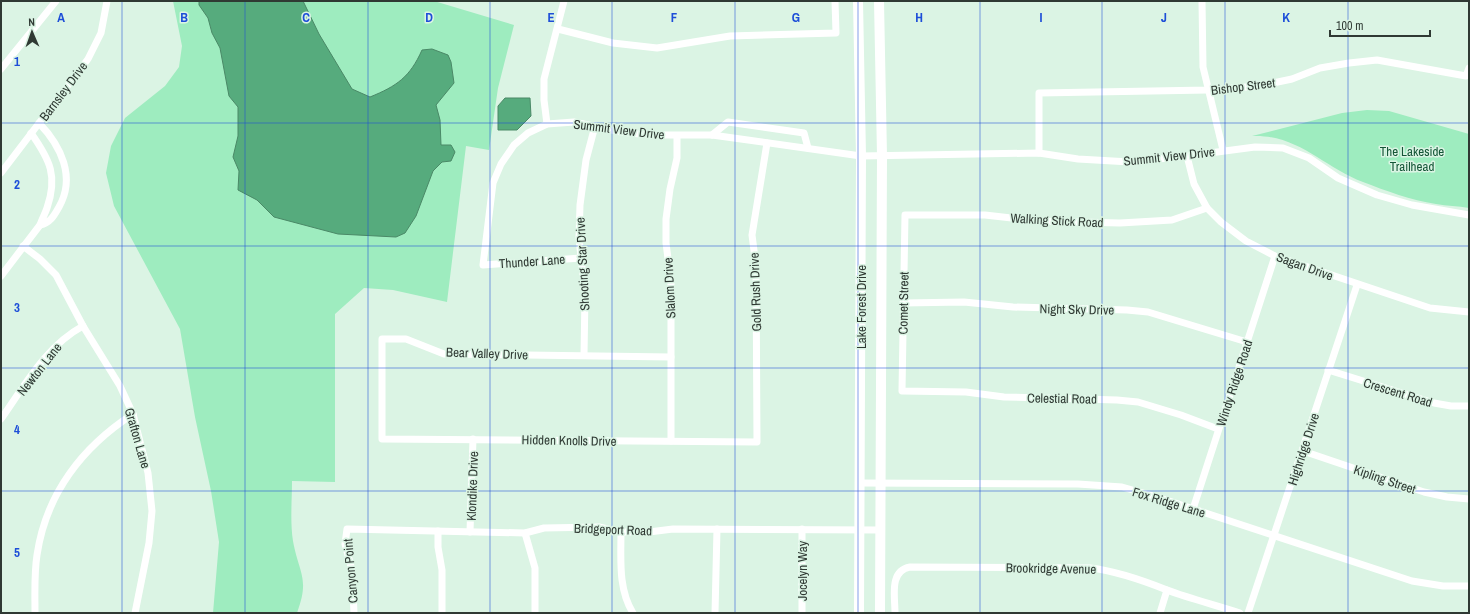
<svg xmlns="http://www.w3.org/2000/svg" width="1470" height="614" font-family="'Archivo Narrow',sans-serif">
<style>
.green{fill:#9eecbf}
.water{fill:#56ab7d;stroke:#4a8967}
.lines{fill:none;stroke-linecap:round;stroke-linejoin:round}
.minor{stroke:#fff;stroke-width:7}
.secondary{stroke:#fff;stroke-width:10}
.grid{fill:none;stroke:#1d4ed8;stroke-width:1;stroke-opacity:0.55}
.labels{text-anchor:middle;stroke-width:3;stroke-linejoin:round;paint-order:stroke}
.street-label{font-size:13px;fill:#2f3933;stroke:#dbf4e4}
.park-label{font-size:13px;fill:#135536;stroke:#dbf4e4}
.grid-label{font-size:13px;text-anchor:middle;font-weight:bold;fill:#1d4ed8;stroke:#dbf4e4;stroke-width:3;stroke-linejoin:round;paint-order:stroke}
</style>
<rect width="100%" height="100%" fill="#dbf4e4"/>
<g class="green">
<path d="M173,1h261l80,24 -16,63 -9,62 -23,-4 -19,156 -54,-12 -29,-2 -29,26v168l-43,-1c0,19 -2,41 1,60 6,33 17,37 4,72h-84l6,-71 -8,-51 -16,-74 -15,-88 -66,-123 -8,-33 5,-27 14,-28 40,-32 14,-19 3,-21z"/>
<path d="M1367,110l22,1 80,23v74c-11,-2 -22,-2 -33,-4 -25,-4 -50,-13 -73,-22 -40,-15 -65,-48 -111,-46l90,-23z"/>
</g>
<g class="water">
<path d="M199,1h104l16,33 33,55 18,8c27,-11 40,-20 52,-47l10,-1 16,6 3,7 3,21 -18,22 4,15 1,25h10l4,7 -4,9 -9,1 -9,9 -17,45 -11,17 -9,4 -58,-3 -64,-17 -17,-17 -19,-10 1,-19 -6,-14 5,-21v-29l-9,-11 -9,-48 -8,-15 -4,-15 -9,-13z"/>
<polygon points="505,98 530,98 531,116 517,130 498,130 498,106"/>
</g>
<g class="lines">
<g class="minor">
<polyline points="1202,1 1203,67 1223,150"/>
<polyline points="558,29 613,43 657,48 730,36 836,33 835,1"/>
<polyline points="1,69 56,1"/>
<polyline points="547,124 544,100 544,79 564,1"/>
<path d="M31,133c19,27 27,43 16,75 -2,6 -5,11 -7,17 10,-2 14,-9 19,-18 17,-30 2,-61 -20,-84"/>
<polyline points="712,135 728,122 804,133 808,148"/>
<polyline points="1039,153 1039,93 1208,90 1259,86 1292,79 1320,68 1349,63 1377,60 1466,76 1469,68"/>
<polyline points="1187,156 1194,184 1207,208 1221,222 1246,241 1275,256 1430,308 1469,312"/>
<polyline points="1,173 88,59 101,33 107,1"/>
<polyline points="1207,208 1172,220 1120,223 1038,221 985,215 905,215 902,391 966,392 1004,397 1117,400 1138,402 1181,415 1218,429"/>
<polyline points="23,246 40,259 56,275 83,326 120,386 133,414 148,473 152,511 149,543 135,613"/>
<polyline points="581,258 483,265 493,183 501,164 514,145 528,133 547,124 574,122 621,132 649,135 712,135 861,156 1039,153 1078,159 1130,162 1187,156 1255,147 1283,148 1309,158 1338,178 1377,195 1412,205 1469,215"/>
<polyline points="1,276 40,225"/>
<polyline points="903,303 964,302 1013,307 1127,310 1148,312 1247,342"/>
<polyline points="584,355 585,295 579,238 580,205 586,160 595,126"/>
<polyline points="671,357 444,354 406,339 382,339 382,439 757,442 756,266 752,235 767,143"/>
<polyline points="1328,370 1434,403 1451,406 1469,406"/>
<path d="M1,419c24,-34 45,-73 82,-93"/>
<polyline points="671,441 671,282 666,243 666,219 670,189 677,158 677,136"/>
<polyline points="1303,451 1424,492 1447,497 1469,499"/>
<polyline points="859,483 1078,484 1122,487 1157,497 1412,581 1443,586 1469,586"/>
<polyline points="1193,509 1275,256"/>
<polyline points="438,531 438,547 442,570 442,613"/>
<polyline points="470,532 473,439"/>
<path d="M621,532c0,27 -3,57 12,81"/>
<polyline points="525,533 535,568 535,613"/>
<path d="M35,613c0,-19 -1,-39 2,-58 9,-61 45,-108 96,-141"/>
<polyline points="354,613 352,570 345,544 347,529 525,533 544,528 599,527 621,532 649,532 673,529 880,530"/>
<polyline points="715,613 717,529"/>
<polyline points="802,613 802,529"/>
<path d="M895,613c0,-17 -6,-42 15,-46l180,1c27,3 52,12 77,22 24,9 49,15 73,23"/>
<polyline points="1160,613 1167,590"/>
<polyline points="1248,613 1357,285"/>
</g>
<g class="secondary">
<polyline points="858,1 861,156 859,613"/>
<polyline points="879,1 882,156 880,613"/>
</g>
</g>
<path class="grid" d="M122,1v612M245,1v612M368,1v612M490,1v612M612,1v612M735,1v612M858,1v612M980,1v612M1102,1v612M1225,1v612M1348,1v612M1,123h1468M1,246h1468M1,368h1468M1,491h1468"/>
<g class="labels">
<g class="street-label">
<text transform="translate(1243 86) rotate(-7)" y="5">Bishop Street</text>
<text transform="translate(63 91) rotate(-53)" y="5">Barnsley Drive</text>
<text transform="translate(619 129) rotate(7)" y="5">Summit View Drive</text>
<text transform="translate(1169 156) rotate(-6)" y="5">Summit View Drive</text>
<text transform="translate(1057 220) rotate(3)" y="5">Walking Stick Road</text>
<text transform="translate(532 261) rotate(-4)" y="5">Thunder Lane</text>
<text transform="translate(582 264) rotate(-93)" y="5">Shooting Star Drive</text>
<text transform="translate(1305 266) rotate(20)" y="5">Sagan Drive</text>
<text transform="translate(669 288) rotate(-93)" y="5">Slalom Drive</text>
<text transform="translate(755 292) rotate(-92)" y="5">Gold Rush Drive</text>
<text transform="translate(903 303) rotate(-89)" y="5">Comet Street</text>
<text transform="translate(861 307) rotate(-90)" y="5">Lake Forest Drive</text>
<text transform="translate(1077 309) rotate(1)" y="5">Night Sky Drive</text>
<text transform="translate(487 353) rotate(2)" y="5">Bear Valley Drive</text>
<text transform="translate(39 369) rotate(-52)" y="5">Newton Lane</text>
<text transform="translate(1234 383) rotate(-72)" y="5">Windy Ridge Road</text>
<text transform="translate(1398 392) rotate(17)" y="5">Crescent Road</text>
<text transform="translate(1062 398) rotate(1)" y="5">Celestial Road</text>
<text transform="translate(138 438) rotate(74)" y="5">Grafton Lane</text>
<text transform="translate(569 440) rotate(1)" y="5">Hidden Knolls Drive</text>
<text transform="translate(1303 449) rotate(-72)" y="5">Highridge Drive</text>
<text transform="translate(1385 479) rotate(19)" y="5">Kipling Street</text>
<text transform="translate(472 486) rotate(-88)" y="5">Klondike Drive</text>
<text transform="translate(1169 502) rotate(17)" y="5">Fox Ridge Lane</text>
<text transform="translate(613 529) rotate(2)" y="5">Bridgeport Road</text>
<text transform="translate(1051 568) rotate(1)" y="5">Brookridge Avenue</text>
<text transform="translate(350 571) rotate(-95)" y="5">Canyon Point</text>
<text transform="translate(802 571) rotate(-90)" y="5">Jocelyn Way</text>
</g>
<g class="park-label">
<text x="1412" y="156">The Lakeside<tspan x="1412" dy="15">Trailhead</tspan></text>
</g>
</g>
<g class="grid-label">
<text x="61" y="22">A</text>
<text x="184" y="22">B</text>
<text x="306" y="22">C</text>
<text x="429" y="22">D</text>
<text x="551" y="22">E</text>
<text x="674" y="22">F</text>
<text x="796" y="22">G</text>
<text x="919" y="22">H</text>
<text x="1041" y="22">I</text>
<text x="1164" y="22">J</text>
<text x="1286" y="22">K</text>
<text x="17" y="66">1</text>
<text x="17" y="189">2</text>
<text x="17" y="312">3</text>
<text x="17" y="434">4</text>
<text x="17" y="557">5</text>
</g>
<rect width="1470" height="614" fill="none" stroke="#2f3933" stroke-width="4"/>
<g transform="translate(32 32) rotate(358)" stroke="#dbf4e4" stroke-width="3" paint-order="stroke">
<path d="M0-3L7 15L0 10L-7 15Z" fill="#2f3933"/>
<text y="-6" font-size="11" font-weight="bold" text-anchor="middle" fill="#2f3933">N</text>
</g>
<path d="M1330 30v6h100v-6" fill="none" stroke="#2f3933" stroke-width="2"/>
<text x="1336" y="30" font-size="12" fill="#2f3933" stroke="#dbf4e4" stroke-width="3" paint-order="stroke">100 m</text>
</svg>
